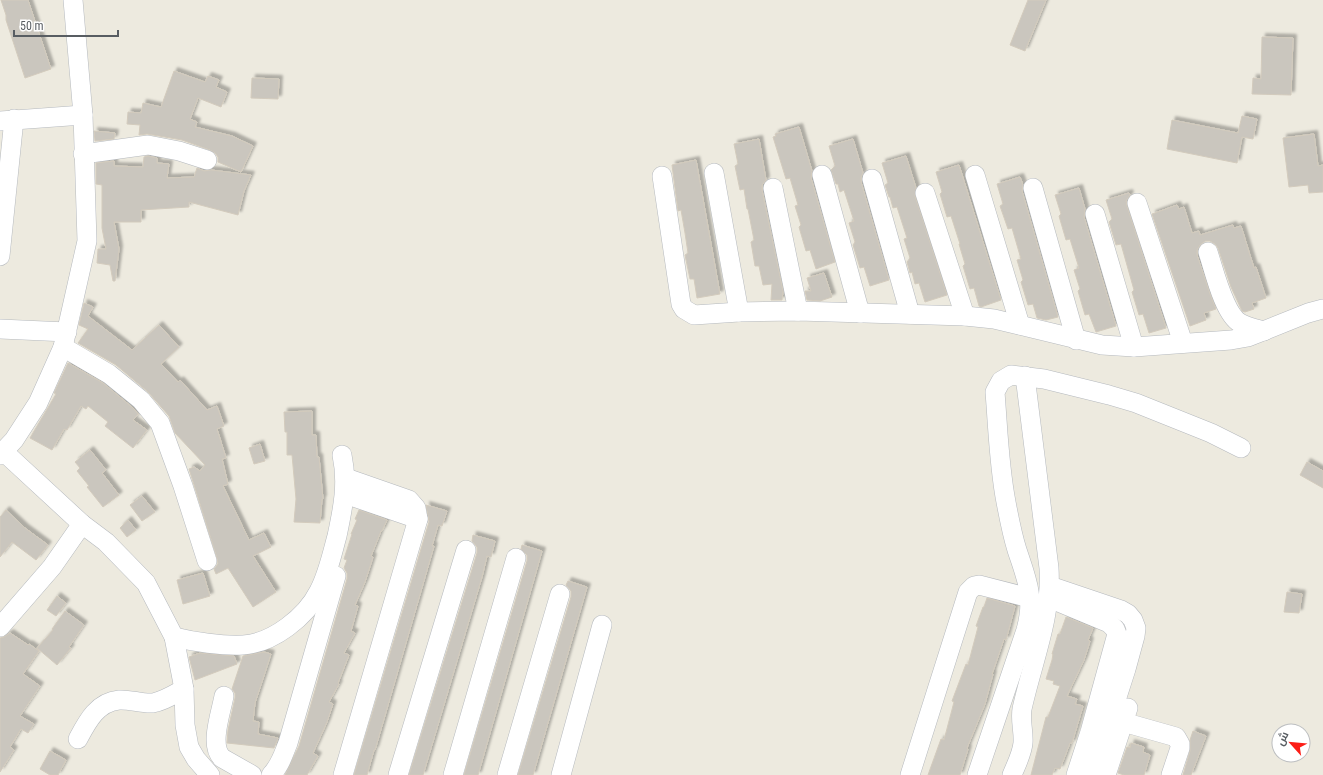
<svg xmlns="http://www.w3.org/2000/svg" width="1323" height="775" font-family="'Roboto Condensed',Cairo,sans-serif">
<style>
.building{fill:#cac6be;stroke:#d3cbbd;filter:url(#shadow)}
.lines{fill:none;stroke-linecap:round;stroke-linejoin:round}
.minor-casing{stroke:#b5b9be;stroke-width:20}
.minor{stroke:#fff;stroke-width:19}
</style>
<defs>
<filter id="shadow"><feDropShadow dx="3.5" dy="-3.5" stdDeviation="1" flood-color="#0004"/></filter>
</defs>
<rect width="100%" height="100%" fill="#edeadf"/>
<g class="building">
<polygon points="1,0 28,0 51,69 25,78 6,20 6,15"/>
<polygon points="1028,0 1046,0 1025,51 1010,45"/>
<polygon points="1262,37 1293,38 1291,95 1252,94 1253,78 1261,79"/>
<polygon points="174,71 205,82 208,76 219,80 216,87 227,92 221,107 198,98 190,119 197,122 195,127 232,136 253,146 241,172 218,162 218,157 215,153 210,150 182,140 159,136 147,134 139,135 140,125 127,124 128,112 141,113 143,103 161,107"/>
<polygon points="252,78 279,79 278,99 251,98"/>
<polygon points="1242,116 1257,119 1253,139 1242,137 1237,163 1167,149 1172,120 1238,133"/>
<polygon points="799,127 812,171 811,178 835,262 816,269 810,250 806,251 799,227 801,225 795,206 798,205 790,178 786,179 773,137 776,136 775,134"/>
<polygon points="94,131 115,133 114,139 95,141"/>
<polygon points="1314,134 1318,166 1323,165 1323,192 1309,193 1308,185 1289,187 1283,138"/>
<polygon points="759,139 766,180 762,185 762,190 783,291 782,300 771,300 772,284 763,285 759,266 755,266 751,242 754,240 748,209 747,209 744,189 740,190 735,166 738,164 734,144"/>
<polygon points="853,139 863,173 861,177 861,182 889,280 870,286 864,267 860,268 853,245 855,242 849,223 854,221 844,190 840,192 838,184 836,184 831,170 835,166 829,146"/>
<polygon points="148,156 157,158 157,163 169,164 167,178 194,177 197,168 204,171 211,170 251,175 244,191 238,215 189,202 189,207 141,210 141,222 114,222 119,249 115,281 113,281 110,265 97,263 98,249 106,249 102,228 102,185 96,184 96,163 114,161 114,166 143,167 144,157"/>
<polygon points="906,156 916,188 915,196 947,295 925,302 919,283 915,284 912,272 910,273 907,262 910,258 904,239 907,238 897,207 893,208 890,197 889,197 885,185 888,183 882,163"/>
<polygon points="696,160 720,294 697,298 694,279 690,279 685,255 688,253 685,233 681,210 678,211 672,165"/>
<polygon points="959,165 1001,300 981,307 979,306 974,288 970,289 963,266 965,264 959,244 960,244 951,216 947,217 940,194 942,192 936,172"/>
<polygon points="1020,177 1023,185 1022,191 1058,317 1046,320 1037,318 1033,304 1028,305 1021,282 1023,280 1017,260 1021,259 1012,228 1008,229 1000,206 1003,204 997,184"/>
<polygon points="1079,188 1085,209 1084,217 1116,326 1096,332 1089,314 1085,315 1078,291 1080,289 1074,270 1079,268 1070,239 1066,240 1059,216 1061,214 1055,195"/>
<polygon points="1129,193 1130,195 1126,201 1127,206 1166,328 1149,333 1143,314 1139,315 1132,292 1134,290 1121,244 1116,245 1109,222 1112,219 1106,200"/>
<polygon points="1177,205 1179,209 1184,207 1192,233 1199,231 1200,235 1233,225 1234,228 1241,226 1254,268 1256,267 1266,298 1252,303 1254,309 1245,312 1242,311 1231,287 1218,248 1215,244 1210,241 1205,241 1200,245 1197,250 1197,255 1210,294 1216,309 1204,313 1206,320 1190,326 1152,214"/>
<polygon points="824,273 832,297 820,301 807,300 805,291 811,291 807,278"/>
<polygon points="84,303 93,307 88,316 132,350 159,325 179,347 161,364 178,382 180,380 207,410 217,406 224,426 217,429 226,458 222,459 228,484 223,486 249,540 264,533 271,547 253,556 276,592 253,607 228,568 216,574 214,569 218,564 217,558 189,469 194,467 200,471 205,465 175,433 169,416 148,392 116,365 78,343 88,329 79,325"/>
<polygon points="68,363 103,383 133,408 138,414 133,420 147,430 133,448 105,426 108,422 88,406 86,409 81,406 67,430 64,429 52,450 30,438 56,394 54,393"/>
<polygon points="312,411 312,435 316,435 317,457 319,457 323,499 322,499 320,523 294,522 296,499 292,455 287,455 287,432 285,432 284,412"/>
<polygon points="260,444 265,461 254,464 249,448"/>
<polygon points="90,450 106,470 102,473 119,495 103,507 87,487 89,486 77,471 80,468 75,462"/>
<polygon points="1307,462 1323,471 1323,488 1300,475"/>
<polygon points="142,496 155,512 142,521 130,505"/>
<polygon points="426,505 447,511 442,526 438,525 432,546 434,546 375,750 374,750 367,775 354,775 429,522"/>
<polygon points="6,510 25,528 48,545 36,560 12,542 0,557 0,517"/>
<polygon points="359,510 387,520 382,531 381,531 371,556 373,557 365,582 355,605 358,606 351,631 355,633 344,653 349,655 338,683 339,684 329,702 333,704 327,722 313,753 318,756 307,775 285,775 299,746 347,579 347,573 344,568 347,560 344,559 352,534 351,534 357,520 355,519"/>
<polygon points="128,520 136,530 127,537 120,528"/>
<polygon points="473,535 495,541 491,557 487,556 482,577 423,775 409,775 477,553 477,547 472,541"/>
<polygon points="522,545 542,551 478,775 464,775 527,561 527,555 521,549"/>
<polygon points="203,573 210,596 183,604 177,580"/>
<polygon points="568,581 587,587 533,775 518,775 571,597 571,591 566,585"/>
<polygon points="1287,592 1302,594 1299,613 1284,612"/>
<polygon points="57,596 66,603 56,616 47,610"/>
<polygon points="987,598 1015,606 1006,640 1004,639 1002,645 992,674 993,674 985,704 967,748 968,749 960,775 928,775 941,739 944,740 954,702 952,701 966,664 968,665 978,627 976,626 983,607 984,607"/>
<polygon points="65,611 84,625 69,647 71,648 57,665 37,648 53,630 52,629"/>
<polygon points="1066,617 1093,628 1088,640 1090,641 1084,660 1067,696 1077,699 1075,704 1083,706 1072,743 1070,743 1060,769 1055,768 1052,775 1031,775 1046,717 1048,717 1060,686 1053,684 1054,681 1046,679 1052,660 1053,654 1052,654 1058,634 1060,634"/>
<polygon points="10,633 28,645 29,644 39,651 23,674 40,686 20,716 34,724 28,733 21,729 10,747 14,750 0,772 0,638 4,637"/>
<polygon points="264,652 271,654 255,703 253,721 259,722 258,734 278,738 274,748 227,743 228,730 235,698 235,693 232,689 243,656"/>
<polygon points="200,653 234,656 237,664 195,680 189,657"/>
<polygon points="1193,731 1206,736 1191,775 1183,775 1190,751 1190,740"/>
<polygon points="1131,743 1144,747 1143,752 1150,755 1144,775 1124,775 1118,773 1127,747 1130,748"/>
<polygon points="50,751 66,760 58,775 50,775 40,769"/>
</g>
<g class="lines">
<defs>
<g id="minor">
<polyline points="0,121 83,115"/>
<polyline points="83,154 148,145 179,151 207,160"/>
<polyline points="714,173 739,312"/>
<polyline points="822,175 860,313"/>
<polyline points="975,175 1020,325"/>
<polyline points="662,176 681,304 684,309 694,315 739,312 798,311 965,316 994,319 1102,345 1134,347 1231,340 1248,337 1308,313 1323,309"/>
<polyline points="872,179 910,314"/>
<polyline points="773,188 798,311"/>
<polyline points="1033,188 1076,340"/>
<polyline points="925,193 965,316"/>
<polyline points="1137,203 1183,343"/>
<polyline points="1095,214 1134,347"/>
<path d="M1208,252c6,18 16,62 32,71 7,4 17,6 24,8"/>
<polyline points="0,256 14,119"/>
<polyline points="0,329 67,332"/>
<polyline points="63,347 109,374 141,400 160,423 183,486 207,561"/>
<polyline points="3,451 82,524 106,542 146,583 174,637 184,689 185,725 189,747 196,759 210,775"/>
<polyline points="0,455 14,440 38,403 63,347 87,241 83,115 73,0"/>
<polyline points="345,494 418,519"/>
<polyline points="1050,586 1121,610 1128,614 1133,620 1136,628 1135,636 1126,669 1092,775"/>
<polyline points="1049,598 1109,623 1115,629 1117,634 1090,732 1076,775"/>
<polyline points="0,627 52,567 82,524"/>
<path d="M174,637c20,5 48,9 69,8 30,-2 63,-28 76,-54 9,-17 13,-37 18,-55 6,-28 11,-53 5,-81"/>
<path d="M224,696c-3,17 -15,49 -2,62l30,17"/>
<polyline points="1123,722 1176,737 1180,744 1180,748 1171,775"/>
<path d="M78,739c9,-17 19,-37 41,-39 10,-1 23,4 34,3 11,-2 22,-9 31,-14"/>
<path d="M271,775c9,-9 12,-20 17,-32l48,-167"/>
<polyline points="343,775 418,519 416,508 409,500 346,478"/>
<polyline points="398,775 466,550"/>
<polyline points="453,775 516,558"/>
<polyline points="507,775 560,594"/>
<polyline points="561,775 602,625"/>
<polyline points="910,775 968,592 974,586 979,585 1030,598"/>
<path d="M977,775l49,-145c9,-33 1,-50 -9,-80 -5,-16 -8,-32 -11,-48 -7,-36 -8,-73 -11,-110l6,-11 10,-6 33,4 65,16 27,8 75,30 30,15"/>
<path d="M1012,775c4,-10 10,-21 11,-32 1,-11 -3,-22 -1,-34 10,-46 30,-93 27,-141l-24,-192"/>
<polyline points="1106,775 1128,708"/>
</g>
</defs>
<use href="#minor" class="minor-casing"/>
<use href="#minor" class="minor"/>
</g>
<g transform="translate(1291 743) rotate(297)"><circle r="19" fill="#ffffff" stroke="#bcbec0"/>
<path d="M0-3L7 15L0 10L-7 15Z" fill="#fc1e17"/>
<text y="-6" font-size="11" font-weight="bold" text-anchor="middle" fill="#585d62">ش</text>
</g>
<path d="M14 30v6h104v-6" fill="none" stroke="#585d62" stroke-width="2"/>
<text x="20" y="30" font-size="12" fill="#585d62" stroke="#ffffff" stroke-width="3" paint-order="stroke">50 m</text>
</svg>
